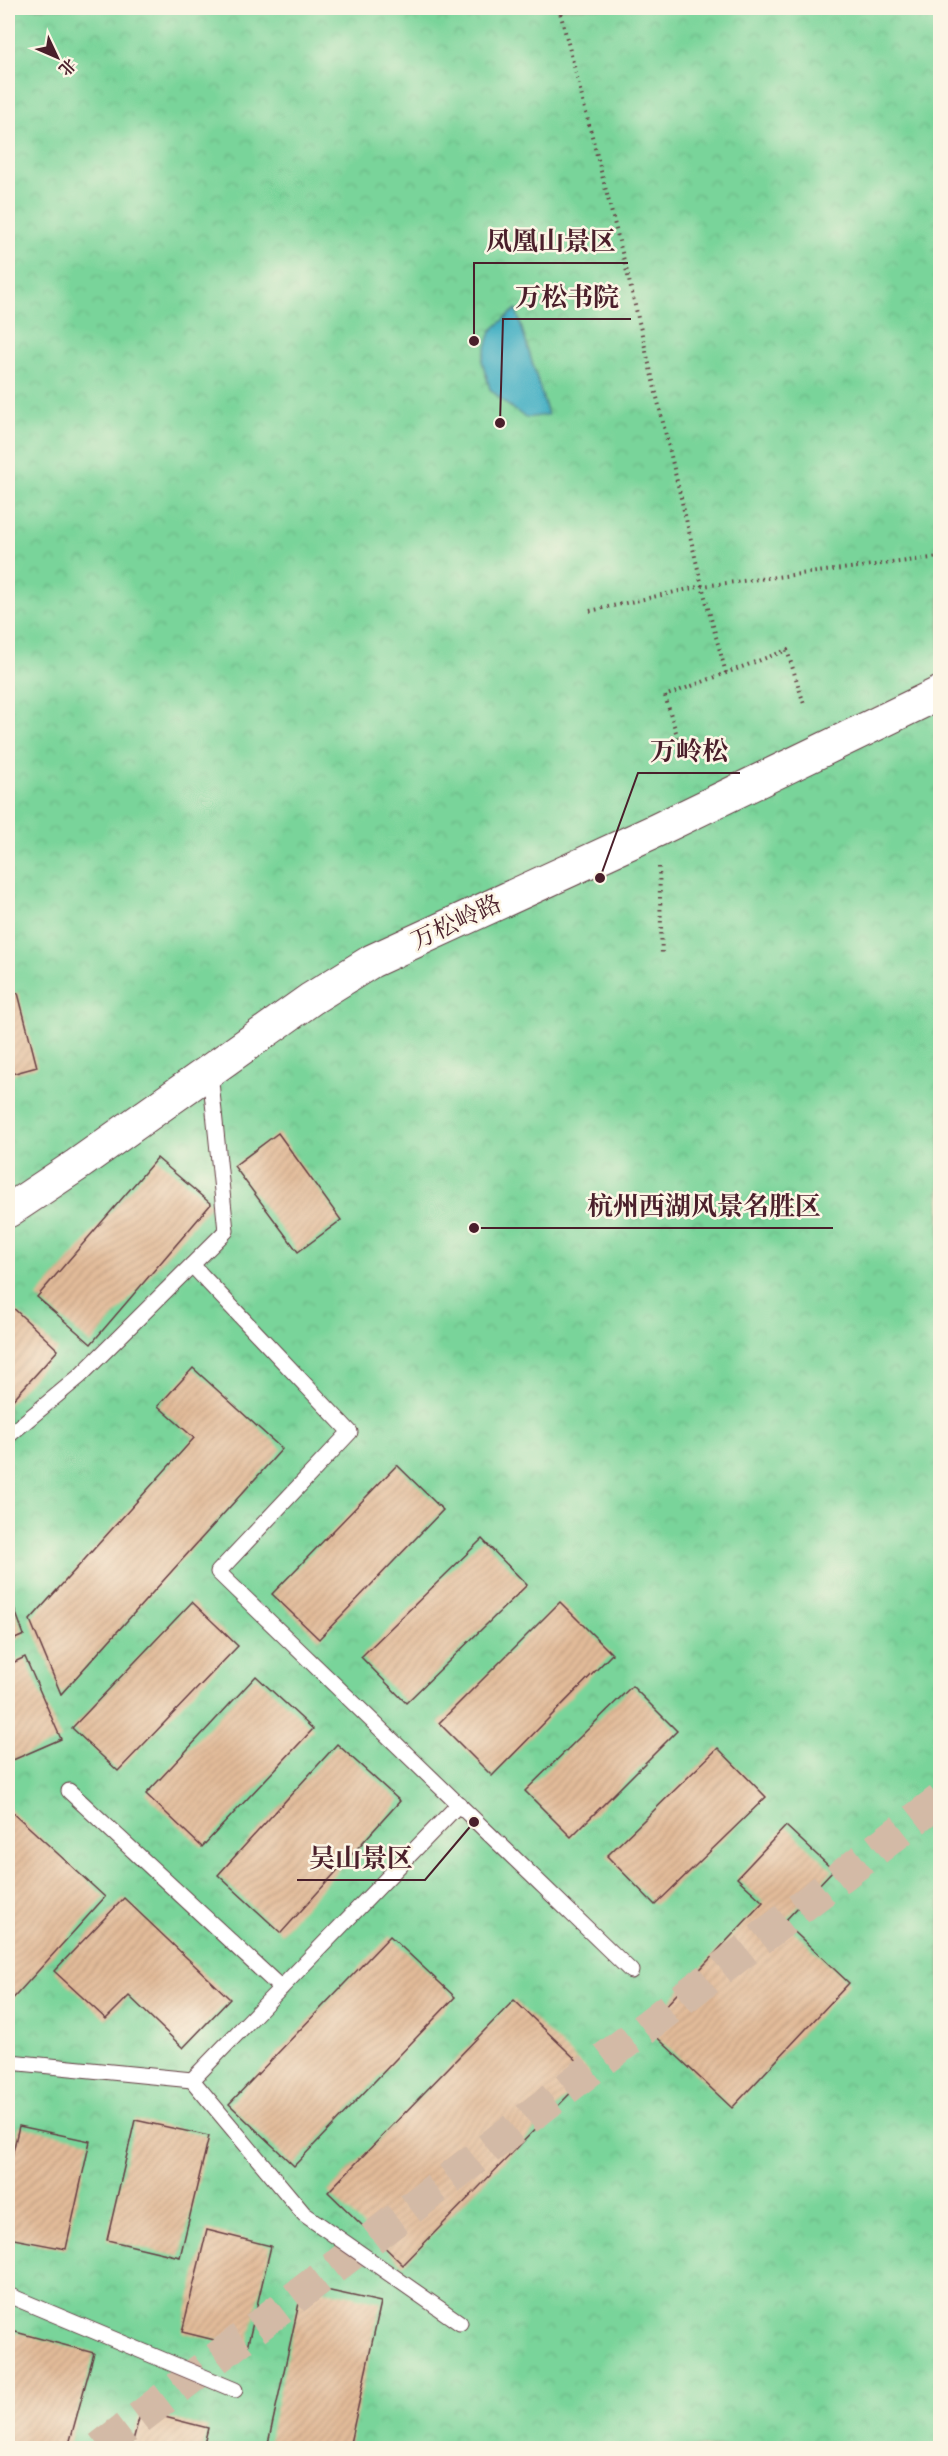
<svg xmlns="http://www.w3.org/2000/svg" width="948" height="2456" font-family="'IM FELL Great Primer','Noto Serif SC',serif">
<style>
.park{fill:url(#park-crowns);stroke:#627a62;stroke-width:1.5}
.water{fill:#45b0c4;stroke:#486878;stroke-width:1.5}
.building{fill:url(#building-hatch)}
.lines{fill:none;stroke-linecap:round;stroke-linejoin:round}
.secondary-tunnel{stroke:#d3baa6;stroke-width:33;stroke-dasharray:33 16;stroke-linecap:butt}
.lane-casing{stroke:#643c42;stroke-width:17}
.secondary-casing{stroke:#643c42;stroke-width:35}
.path{stroke:#643c42;stroke-width:4;stroke-dasharray:1.5 4.5;stroke-linecap:butt}
.lane{stroke:#fff;stroke-width:15}
.secondary{stroke:#fff;stroke-width:33}
.labels{text-anchor:middle;stroke-width:5;stroke-linejoin:round;paint-order:stroke}
.street-label{font-size:24px;fill:#4a1f2b;stroke:#fcf5e5}
.leader{fill:none;stroke:#4a1f2b;stroke-width:2}
.callout-dot{fill:#4a1f2b;stroke:#fcf5e5;stroke-width:2}
.callout-label{font-size:26px;text-anchor:middle;font-weight:bold;fill:#4a1f2b;stroke:#fcf5e5;stroke-width:5;stroke-linejoin:round;paint-order:stroke}
</style>
<defs>
<pattern id="park-crowns" width="20" height="18" patternUnits="userSpaceOnUse" patternTransform="scale(1.5)"><rect width="20" height="18" fill="#79d49a"/><path d="M2 6a3 3 0 1 1 6 0M12 15a3 3 0 1 1 6 0" fill="none" stroke="#6ab685"/></pattern>
<pattern id="building-hatch" width="6" height="6" patternUnits="userSpaceOnUse" patternTransform="scale(1.5)"><rect width="6" height="6" fill="#e2bb99"/><path d="M-1 1l2-2M0 6l6-6M5 7l2-2" fill="none" stroke="#c3a084"/></pattern>
</defs>
<rect width="100%" height="100%" fill="#fcf5e5"/>
<filter id="ink" filterUnits="userSpaceOnUse"><feTurbulence type="fractalNoise" baseFrequency=".0167" numOctaves="2"/><feDisplacementMap in="SourceGraphic" scale="12" xChannelSelector="R" yChannelSelector="G"/><feConvolveMatrix kernelMatrix="1 2 1 2 8 2 1 2 1" color-interpolation-filters="sRGB"/></filter>
<filter id="wash" filterUnits="userSpaceOnUse"><feTurbulence type="fractalNoise" baseFrequency=".008" numOctaves="4" result="noise"/><feDisplacementMap in="SourceGraphic" scale="24" xChannelSelector="R" yChannelSelector="G"/><feGaussianBlur stdDeviation="1.35" result="paint"/><feColorMatrix in="noise" values="0 0 0 0 0 0 0 0 0 0 0 0 0 0 0 0 0 1.4 0 .05"/><feComposite in="paint" operator="in"/></filter>
<g filter="url(#wash)">
<rect width="100%" height="100%" fill="#f5e1c5"/>
<rect class="park" x="8" y="8" width="932" height="2440"/>
<polygon class="water" points="516,309 548,415 526,418 506,404 490,389 482,361 491,331"/>
<g id="blocks">
<g class="building">
<polygon points="18,993 37,1067 8,1075 8,995"/>
<polygon points="278,1133 341,1220 298,1252 234,1166"/>
<polygon points="157,1158 211,1204 91,1344 37,1297"/>
<polygon points="8,1303 58,1350 8,1405"/>
<polygon points="193,1368 282,1449 61,1694 30,1620 194,1438 158,1406"/>
<polygon points="397,1465 443,1510 319,1639 272,1594"/>
<polygon points="482,1539 527,1585 406,1703 361,1657"/>
<polygon points="8,1591 24,1635 8,1642"/>
<polygon points="192,1602 238,1646 118,1771 72,1728"/>
<polygon points="560,1602 612,1654 492,1776 439,1723"/>
<polygon points="25,1657 61,1739 13,1760 8,1748 8,1665"/>
<polygon points="256,1676 313,1729 202,1847 146,1794"/>
<polygon points="632,1686 677,1731 571,1837 525,1791"/>
<polygon points="337,1744 400,1801 281,1933 218,1875"/>
<polygon points="718,1748 766,1797 655,1905 607,1856"/>
<polygon points="8,1808 105,1897 9,2003 8,2001"/>
<polygon points="786,1826 833,1870 784,1922 849,1983 732,2108 646,2027 763,1902 737,1878"/>
<polygon points="124,1898 230,1999 183,2048 129,1996 106,2019 54,1971"/>
<polygon points="390,1936 455,1997 294,2166 229,2104"/>
<polygon points="514,2000 590,2073 403,2265 328,2192"/>
<polygon points="135,2120 209,2136 180,2257 107,2240"/>
<polygon points="19,2126 90,2141 66,2249 8,2238 8,2173"/>
<polygon points="207,2230 271,2246 247,2348 182,2332"/>
<polygon points="303,2285 381,2302 349,2448 267,2448"/>
<polygon points="8,2330 94,2353 68,2448 8,2448"/>
<polygon points="141,2411 208,2428 203,2448 131,2448"/>
</g>
</g>
</g>
<g filter="url(#ink)">
<use href="#blocks" fill-opacity="0" stroke="#643c42" stroke-width="1.5"/>
<g class="lines">
<polyline class="secondary-tunnel" points="100,2448 940,1800"/>
<defs>
<g id="lane">
<polyline points="192,1265 350,1432 218,1572 631,1971"/>
<polyline points="8,1436 80,1376 226,1231 210,1072"/>
<polyline points="69,1791 281,1988"/>
<polyline points="8,2069 10,2062 192,2080 459,1804"/>
<polyline points="192,2080 304,2214 460,2323"/>
<polyline points="8,2295 235,2390"/>
</g>
<polyline id="secondary" points="8,1211 77,1165 311,999 372,961 657,830 940,693"/>
</defs>
<use href="#lane" class="lane-casing"/>
<use href="#secondary" class="secondary-casing"/>
<g class="path">
<polyline points="559,8 628,276 702,586 726,673"/>
<polyline points="590,611 702,586 940,557"/>
<polyline points="683,755 665,696 787,650 804,704"/>
<polyline points="659,867 662,956"/>
</g>
<use href="#lane" class="lane"/>
<use href="#secondary" class="secondary"/>
</g>
</g>
<g class="labels">
<g class="street-label">
<text transform="translate(456 922) rotate(-25)" y="8">万松岭路</text>
</g>
</g>
<path class="leader" d="M474 341L474 263H628M500 423L503 319H631M600 878L638 773H740M474 1228L575 1228H833M474 1822L425 1880H297"/>
<g class="callout-dot">
<circle cx="474" cy="341" r="6"/>
<circle cx="500" cy="423" r="6"/>
<circle cx="600" cy="878" r="6"/>
<circle cx="474" cy="1228" r="6"/>
<circle cx="474" cy="1822" r="6"/>
</g>
<g class="callout-label">
<text x="551" y="250">凤凰山景区</text>
<text x="567" y="306">万松书院</text>
<text x="689" y="760">万岭松</text>
<text x="704" y="1215">杭州西湖风景名胜区</text>
<text x="361" y="1867">吴山景区</text>
</g>
<rect width="948" height="2456" fill="none" stroke="#fcf5e5" stroke-width="30"/>
<g transform="translate(57 57) rotate(134)" stroke="#fcf5e5" stroke-width="4.5" paint-order="stroke">
<path d="M0-4.5L10 22L0 15L-10 22Z" fill="#4a1f2b"/>
<text y="-9" font-size="16" font-weight="bold" text-anchor="middle" fill="#4a1f2b">北</text>
</g>
</svg>
